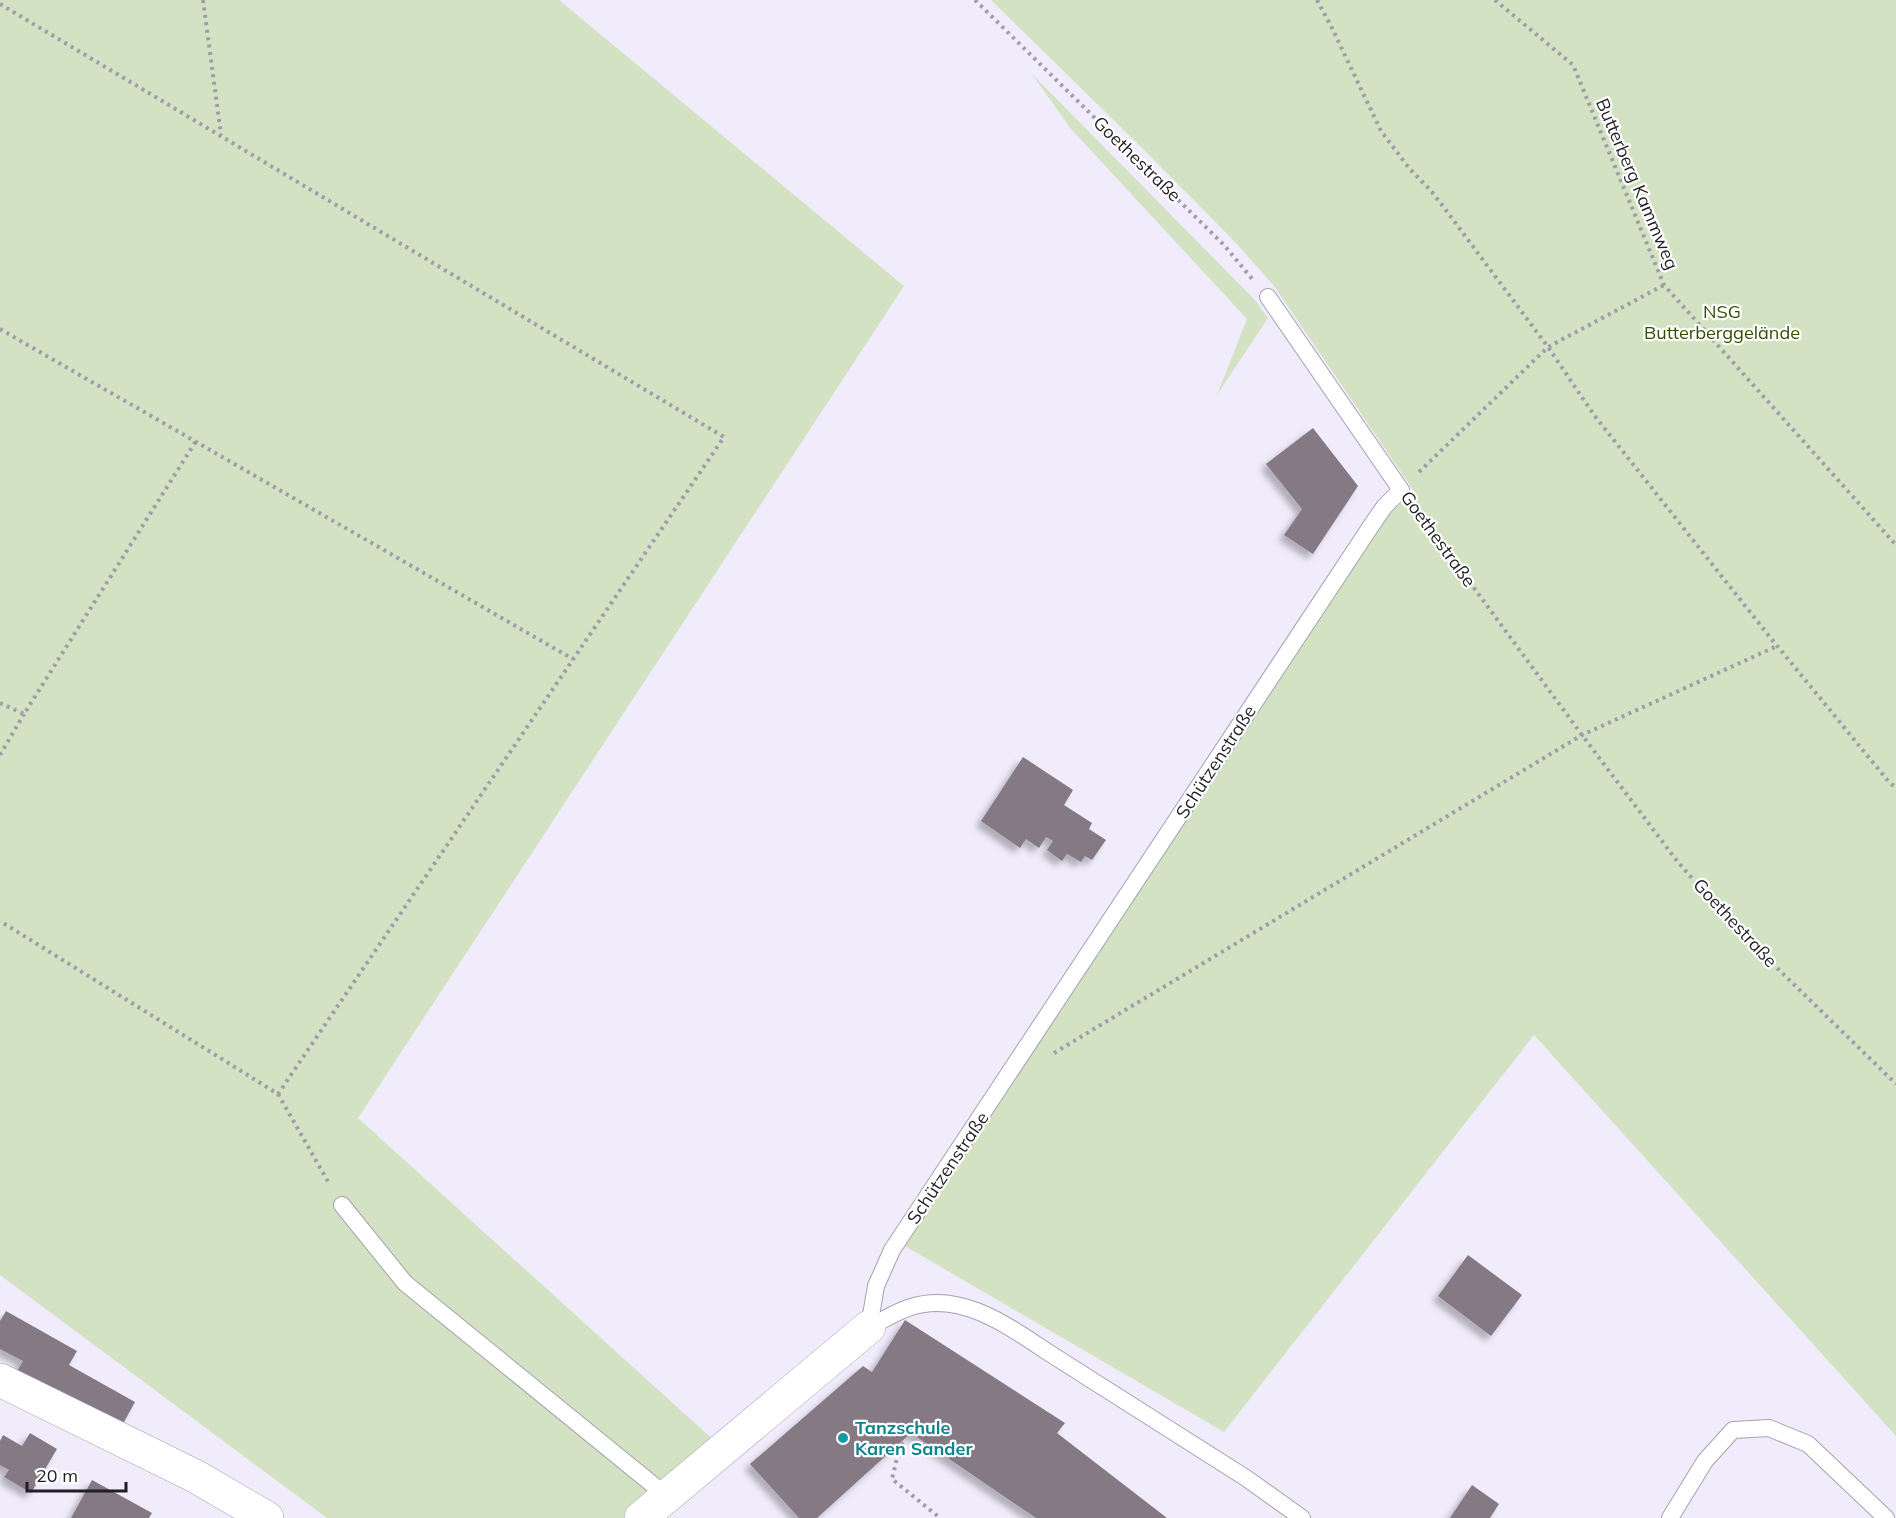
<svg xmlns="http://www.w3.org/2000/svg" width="1896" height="1518" font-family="Mulish,sans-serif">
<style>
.green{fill:#d2e2c2}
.building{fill:#857984;filter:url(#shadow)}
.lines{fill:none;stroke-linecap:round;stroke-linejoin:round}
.service-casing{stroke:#a6a0b0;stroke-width:18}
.minor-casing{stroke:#a6a0b0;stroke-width:34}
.path{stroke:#a09da9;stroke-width:4;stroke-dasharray:3 4.5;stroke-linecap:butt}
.service{stroke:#fff;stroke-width:16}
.minor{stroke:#fff;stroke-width:33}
.culture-dot{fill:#0f9aa8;stroke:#fff;stroke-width:2}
.labels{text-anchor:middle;stroke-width:4.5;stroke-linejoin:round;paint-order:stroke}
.street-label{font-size:18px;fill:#201e24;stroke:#fff}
.park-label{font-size:18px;fill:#314d00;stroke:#fff}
.culture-label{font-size:18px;font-weight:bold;fill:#0d838f;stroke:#fff;text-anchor:start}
</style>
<defs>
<filter id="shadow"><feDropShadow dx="-5.5" dy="5.5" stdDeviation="3" flood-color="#0004"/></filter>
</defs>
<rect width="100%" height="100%" fill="#f1ecfc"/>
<g class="green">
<polygon points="0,0 559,0 904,286 358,1118 718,1444 627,1518 327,1518 0,1275"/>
<polygon points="991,0 1896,0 1896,1436 1534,1035 1224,1432 905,1246 1388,515 1401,504 1416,494 1274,286 1237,244 1147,153"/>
<polygon points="1031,73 1255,300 1268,318 1217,395 1247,319 1072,130"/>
</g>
<g class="building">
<polygon points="1313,428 1358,486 1313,554 1284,535 1302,509 1266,464"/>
<polygon points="1023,757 1073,790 1064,805 1092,823 1089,829 1106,840 1092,860 1085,856 1081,862 1067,854 1062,861 1047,850 1053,841 1046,837 1039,848 1026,839 1020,848 981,821"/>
<polygon points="1468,1255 1522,1295 1491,1336 1438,1296"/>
<polygon points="6,1311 77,1351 69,1365 135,1402 119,1431 16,1373 23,1361 0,1349 0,1321"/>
<polygon points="905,1320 1065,1423 1057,1433 1167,1518 1036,1518 911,1433 817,1518 799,1518 750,1464 863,1366 872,1372"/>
<polygon points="30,1433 57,1449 31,1493 4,1477 9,1470 0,1465 0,1441 3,1435 22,1446"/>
<polygon points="92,1480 152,1513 149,1518 71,1518"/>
<polygon points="1472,1485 1499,1504 1490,1518 1450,1518"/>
</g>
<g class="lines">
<defs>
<g id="service">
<polyline points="342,1205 405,1283 668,1497"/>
<polyline points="869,1327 876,1286 892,1250 1371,526 1384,507 1401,490 1268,297"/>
<path d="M869,1327c13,-6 28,-16 42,-20 49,-16 96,18 135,44l200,127 56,40"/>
<polyline points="1670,1518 1705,1461 1733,1430 1769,1428 1808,1444 1886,1518"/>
</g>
<g id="minor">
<polyline points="0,1380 195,1476 267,1518"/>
<polyline points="641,1518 869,1327"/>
</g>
</defs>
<use href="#service" class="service-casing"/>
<use href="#minor" class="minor-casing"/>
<g class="path">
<polyline points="203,0 221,135"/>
<polyline points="975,0 1224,245 1253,280"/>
<polyline points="1317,0 1331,26 1381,131 1409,168 1432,192 1448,213 1548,347 1594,415 1765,631 1889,782 1896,788"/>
<polyline points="1495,0 1573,65 1664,285 1896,545"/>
<polyline points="0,4 724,437 278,1094 0,921"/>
<polyline points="0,329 573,659"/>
<polyline points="1419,472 1548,347 1664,285"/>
<polyline points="1416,509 1582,735 1677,861 1731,923 1896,1084"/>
<polyline points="0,703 24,714 196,441"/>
<polyline points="0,755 24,714"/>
<polyline points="1054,1053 1582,735 1777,646"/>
<polyline points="278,1094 330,1185"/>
<polyline points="901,1443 906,1448 897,1458 892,1479 940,1518"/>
</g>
<use href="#service" class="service"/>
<use href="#minor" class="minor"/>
</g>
<circle class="culture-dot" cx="843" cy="1438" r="6"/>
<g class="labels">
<g class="street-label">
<text transform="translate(1137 159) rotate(44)" y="6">Goethestraße</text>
<text transform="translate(1637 184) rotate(67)" y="6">Butterberg Kammweg</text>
<text transform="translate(1438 539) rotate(54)" y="6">Goethestraße</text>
<text transform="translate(1216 762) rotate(-57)" y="6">Schützenstraße</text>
<text transform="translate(1735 923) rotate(47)" y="6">Goethestraße</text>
<text transform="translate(948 1168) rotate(-56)" y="6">Schützenstraße</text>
</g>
<g class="park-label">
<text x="1722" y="318">NSG<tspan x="1722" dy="21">Butterberggelände</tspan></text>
</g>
<g class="culture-label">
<text x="855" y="1434">Tanzschule<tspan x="855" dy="21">Karen Sander</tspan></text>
</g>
</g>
<path d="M27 1482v9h99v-9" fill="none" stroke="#201e24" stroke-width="3"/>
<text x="36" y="1482" font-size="18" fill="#201e24" stroke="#ffffff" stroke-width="4.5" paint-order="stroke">20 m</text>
</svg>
